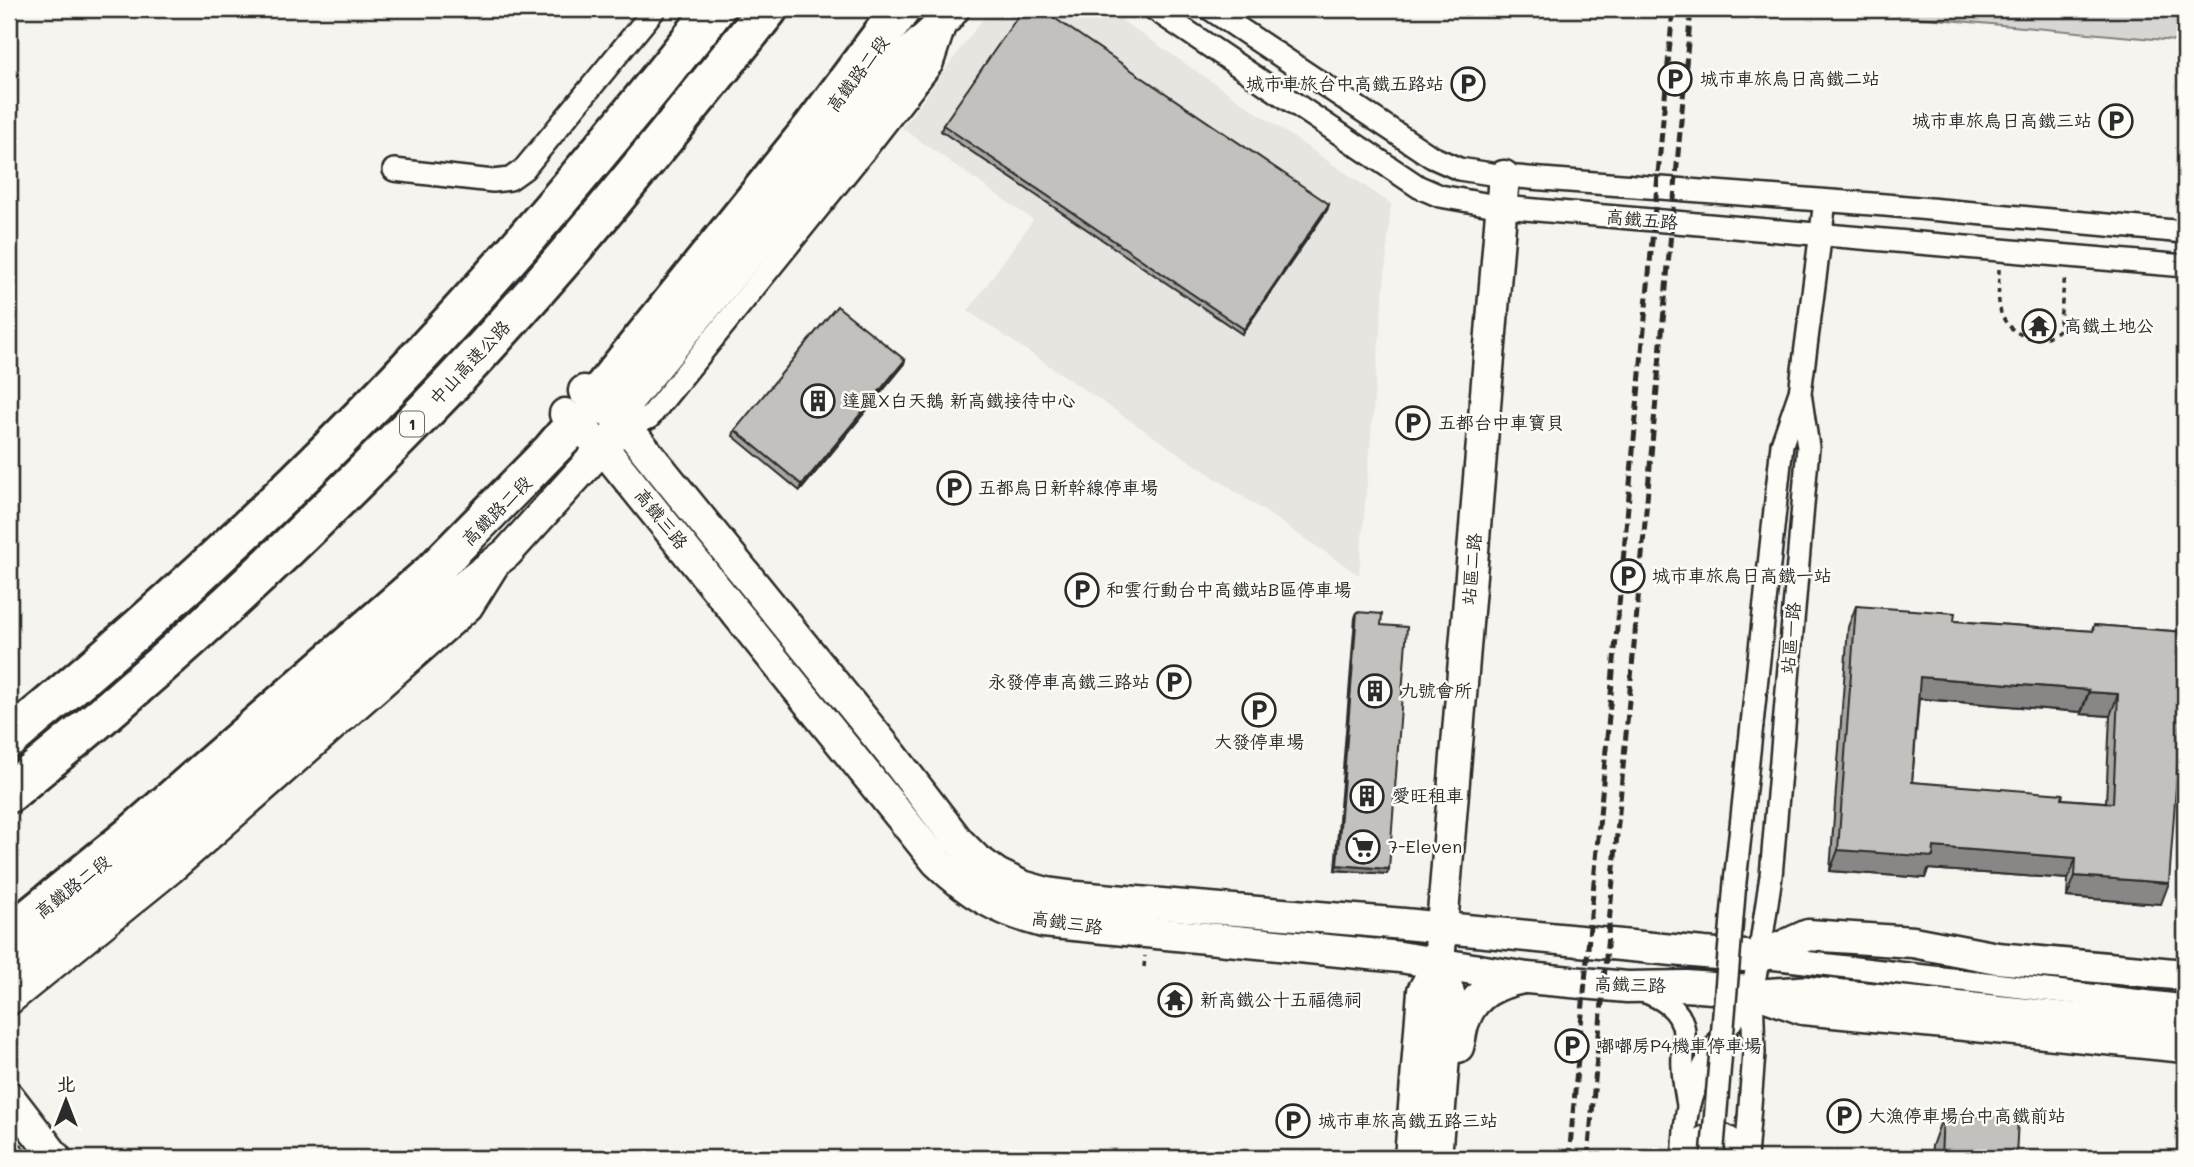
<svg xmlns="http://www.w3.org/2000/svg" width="2194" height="1167" font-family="Mali,'LXGW WenKai TC',sans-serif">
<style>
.built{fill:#e6e5e0}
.green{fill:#d7d6d2;stroke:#81807e;stroke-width:2}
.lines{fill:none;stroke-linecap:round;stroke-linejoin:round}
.lane-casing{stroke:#2b2b2b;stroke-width:16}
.street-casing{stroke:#2b2b2b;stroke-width:26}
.secondary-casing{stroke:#2b2b2b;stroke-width:35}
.highway-casing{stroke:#2b2b2b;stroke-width:44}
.path{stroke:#2b2b2b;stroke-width:3.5;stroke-dasharray:5 5;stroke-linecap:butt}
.lane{stroke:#fdfcf7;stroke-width:10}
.street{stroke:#fdfcf7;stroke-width:21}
.secondary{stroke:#fdfcf7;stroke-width:30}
.highway{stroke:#fdfcf7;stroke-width:38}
.rail{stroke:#2b2b2b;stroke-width:5;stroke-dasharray:10 5;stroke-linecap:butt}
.street-bridge-casing{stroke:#2b2b2b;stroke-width:26;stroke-linecap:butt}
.street-bridge{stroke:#fdfcf7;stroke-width:21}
.wall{fill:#a7a6a3;stroke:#2b2b2b;stroke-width:2;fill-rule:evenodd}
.shaded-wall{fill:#888785;stroke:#2b2b2b;stroke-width:2}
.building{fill:#c2c1be;stroke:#2b2b2b;stroke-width:2;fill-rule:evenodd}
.labels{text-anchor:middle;stroke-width:5;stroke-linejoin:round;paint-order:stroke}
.shield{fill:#fdfcf7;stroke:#6a6a68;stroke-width:2}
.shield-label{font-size:16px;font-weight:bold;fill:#2b2b2b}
.street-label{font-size:18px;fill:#2b2b2b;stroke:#fdfcf7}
.poi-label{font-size:18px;fill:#2b2b2b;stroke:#fdfcf7;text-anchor:start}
</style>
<rect width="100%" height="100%" fill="#f5f4ef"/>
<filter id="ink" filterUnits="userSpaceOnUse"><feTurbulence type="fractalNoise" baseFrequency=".0143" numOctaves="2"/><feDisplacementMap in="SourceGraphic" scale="14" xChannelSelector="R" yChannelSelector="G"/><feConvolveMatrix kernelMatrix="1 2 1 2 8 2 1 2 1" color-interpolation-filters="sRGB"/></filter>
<g filter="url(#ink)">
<polygon class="built" points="990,9 1105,9 1391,204 1359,575 968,311 1033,220 902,128"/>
<polygon class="green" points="1829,9 2185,9 2185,42"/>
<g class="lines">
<defs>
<g id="lane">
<polyline points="585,389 801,120 884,9"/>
<polyline points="9,917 123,824 423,562 541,442 564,415"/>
</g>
<g id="street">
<polyline points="1154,9 1419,187 1440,196 1502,207 2185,266"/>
<polyline points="1210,9 1432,157 1459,169 1504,176 1885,205 2185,232"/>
<polyline points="394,170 493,181 510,179 524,169 655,9"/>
<polyline points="624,424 649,418 866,149 932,64 947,19"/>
<polyline points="1752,724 1782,444 1799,395"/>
<polyline points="1761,957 2185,1006"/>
<path d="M1639,990c21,6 44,19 45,43 0,12 -2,23 -1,34 0,13 3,26 5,38"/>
<polyline points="1762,990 1804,987 2185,1025"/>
<polyline points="9,1005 173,872 471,609 498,566"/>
<path d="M1683,1158c2,-17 1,-37 6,-54 12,-42 39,-77 63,-113"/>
<path d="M1685,1158c11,-30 50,-33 58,0"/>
<polyline points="1746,1158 1754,1053 1752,991 1759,957 1771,876 1808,447 1800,393 1825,201"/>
</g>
<g id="secondary">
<polyline points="584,391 624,424 892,755 958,841 976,859 997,874 1022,886 1047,893 1077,897 1404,924 1704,953 1759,957 1808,935 1913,942 1997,958 2185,975"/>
<path d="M565,414l38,34 334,414c34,33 61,48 106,60l357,35 127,21 100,9 59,-1 66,5 51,18 382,38"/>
<polyline points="9,937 135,837 434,574 579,426 626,364 814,132 906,9"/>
<polyline points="9,974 155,856 455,593 507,553 624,424 628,401 838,146 912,50 947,18 954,9"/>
<path d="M1458,1047c3,-10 3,-20 7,-28 9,-26 33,-36 58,-41"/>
<polyline points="9,1097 56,1158"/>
<polyline points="9,1156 10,1158"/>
<polyline points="1410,1158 1423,991 1439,962"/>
<polyline points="1436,1158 1449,993 1439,962 1504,176"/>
</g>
<g id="highway">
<path d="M9,739c136,-112 267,-232 389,-360 112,-117 217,-243 317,-370"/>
<path d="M9,793c39,-33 80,-65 118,-99 104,-89 203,-185 299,-284 122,-126 233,-264 342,-401"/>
</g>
</defs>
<use href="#lane" class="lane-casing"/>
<use href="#street" class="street-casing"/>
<use href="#secondary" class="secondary-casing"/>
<use href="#highway" class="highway-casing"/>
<g class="path">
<path d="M1999,269c0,14 -2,30 2,44 8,23 41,35 58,16l6,-54"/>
<polyline points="1144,967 1145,956"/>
</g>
<use href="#lane" class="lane"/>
<use href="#street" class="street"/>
<use href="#secondary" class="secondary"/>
<use href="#highway" class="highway"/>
<g class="rail">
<polyline points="1569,1158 1673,9"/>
<polyline points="1588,1158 1691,9"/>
</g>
<defs>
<polyline id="street-bridge" points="1712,1158 1735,882 1752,724"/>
</defs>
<use href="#street-bridge" class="street-bridge-casing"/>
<use href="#street-bridge" class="street-bridge"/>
</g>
<g class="wall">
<polygon points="943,125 1329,204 1327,210 1242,334 941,131"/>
<polygon points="905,360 903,366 800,491 733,436 735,430"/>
<path d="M1856,606l98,15 138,10 2,-6 91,7 -24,272 -94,-7 1,-18 -140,-10 -3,9 -95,-7 18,-244zM1919,699l162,13v2l29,2 -4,86 -44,-3 -150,-17z"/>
<polygon points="1357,612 1381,625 1389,869 1387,874 1335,870 1355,618"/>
<polygon points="1943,1115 2016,1158 1931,1158 1932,1146"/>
</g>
<g class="shaded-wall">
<polygon points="1329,204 1327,210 1242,334 1244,329"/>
<polygon points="905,360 903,366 800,491 802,485"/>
<polygon points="1920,677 2089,690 2081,712 1913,698"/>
<polygon points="2089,692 2118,694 2110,716 2081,714"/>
<polygon points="1934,847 2076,858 2068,879 1928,869 1925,878 1830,871 1838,850"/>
<polygon points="1337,865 1389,869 1387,874 1335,870"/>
<polygon points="2075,876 2169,883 2161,904 2067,897"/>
</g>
<g class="building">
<polygon points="1023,9 1041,9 1329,204 1244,329 943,125"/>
<polygon points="837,306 905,360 802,485 735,430"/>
<path d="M1856,606l99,7 -1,8 139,10 1,-6 91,7v32l-16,219 -94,-7 1,-18 -142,-11 -1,10 -95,-7zM1920,677l169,13v2l29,2 -5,109 -51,-4 1,-5 -151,-12z"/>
<polygon points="1357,612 1382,614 1381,625 1407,627 1389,869 1337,865"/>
<polygon points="1943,1115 2018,1118 2016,1158 1941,1158"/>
</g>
</g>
<defs>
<symbol id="parking-ring" viewBox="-11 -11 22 22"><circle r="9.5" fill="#fdfcf7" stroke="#2b2b2b" stroke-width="1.5"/><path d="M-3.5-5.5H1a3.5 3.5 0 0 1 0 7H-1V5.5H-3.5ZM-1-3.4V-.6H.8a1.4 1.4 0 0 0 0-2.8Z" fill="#2b2b2b"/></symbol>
<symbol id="temple-ring" viewBox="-11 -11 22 22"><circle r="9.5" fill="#fdfcf7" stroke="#2b2b2b" stroke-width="1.5"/><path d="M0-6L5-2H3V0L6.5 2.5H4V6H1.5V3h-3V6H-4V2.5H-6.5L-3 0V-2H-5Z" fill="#2b2b2b"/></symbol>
<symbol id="building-ring" viewBox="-11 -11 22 22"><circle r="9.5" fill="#fdfcf7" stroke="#2b2b2b" stroke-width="1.5"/><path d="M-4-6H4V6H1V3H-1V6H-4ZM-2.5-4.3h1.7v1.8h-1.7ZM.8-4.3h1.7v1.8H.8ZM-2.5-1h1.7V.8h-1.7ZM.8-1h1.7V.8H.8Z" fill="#2b2b2b"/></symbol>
<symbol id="supermarket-ring" viewBox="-11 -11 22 22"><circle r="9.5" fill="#fdfcf7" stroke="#2b2b2b" stroke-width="1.5"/><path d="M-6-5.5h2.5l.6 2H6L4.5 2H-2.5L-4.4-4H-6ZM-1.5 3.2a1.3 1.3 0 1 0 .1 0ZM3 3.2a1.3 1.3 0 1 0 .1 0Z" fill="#2b2b2b"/></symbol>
</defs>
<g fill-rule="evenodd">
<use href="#parking-ring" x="1656" y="60" width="38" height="38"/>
<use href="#parking-ring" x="1449" y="65" width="38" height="38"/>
<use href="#parking-ring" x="2097" y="102" width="38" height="38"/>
<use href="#temple-ring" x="2020" y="307" width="38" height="38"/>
<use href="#building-ring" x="799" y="382" width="38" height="38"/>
<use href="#parking-ring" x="1394" y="404" width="38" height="38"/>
<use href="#parking-ring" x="935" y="469" width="38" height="38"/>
<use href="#parking-ring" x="1609" y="557" width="38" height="38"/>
<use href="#parking-ring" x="1063" y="571" width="38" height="38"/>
<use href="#parking-ring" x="1155" y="663" width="38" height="38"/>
<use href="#building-ring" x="1356" y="672" width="38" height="38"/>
<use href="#parking-ring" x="1240" y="691" width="38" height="38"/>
<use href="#building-ring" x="1348" y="777" width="38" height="38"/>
<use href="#supermarket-ring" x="1344" y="828" width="38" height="38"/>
<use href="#temple-ring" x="1156" y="981" width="38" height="38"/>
<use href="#parking-ring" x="1553" y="1027" width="38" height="38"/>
<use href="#parking-ring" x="1825" y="1097" width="38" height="38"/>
<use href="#parking-ring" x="1274" y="1102" width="38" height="38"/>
</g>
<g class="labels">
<rect class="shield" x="400" y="411.5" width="24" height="25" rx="5"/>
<g class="shield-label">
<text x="412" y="430">1</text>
</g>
<g class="street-label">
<text transform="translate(858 74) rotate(-53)" y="6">高鐵路二段</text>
<text transform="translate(1642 220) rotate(5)" y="6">高鐵五路</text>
<text transform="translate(470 363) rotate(-47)" y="6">中山高速公路</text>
<text transform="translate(497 511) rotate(-45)" y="6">高鐵路二段</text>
<text transform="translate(661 519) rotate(51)" y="6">高鐵三路</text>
<text transform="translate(1472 569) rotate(-85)" y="6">站區二路</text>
<text transform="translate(1791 638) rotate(-85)" y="6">站區一路</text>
<text transform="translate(73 887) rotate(-38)" y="6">高鐵路二段</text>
<text transform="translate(1067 923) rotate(8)" y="6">高鐵三路</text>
<text transform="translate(1630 985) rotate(2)" y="6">高鐵三路</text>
</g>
<g class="poi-label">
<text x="1700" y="85">城市車旅烏日高鐵二站</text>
<text x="1444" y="90" text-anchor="end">城市車旅台中高鐵五路站</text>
<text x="2092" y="127" text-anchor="end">城市車旅烏日高鐵三站</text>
<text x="2064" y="332">高鐵土地公</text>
<text x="842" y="407">達麗X白天鵝 新高鐵接待中心</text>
<text x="1438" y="429">五都台中車寶貝</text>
<text x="978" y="494">五都烏日新幹線停車場</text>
<text x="1652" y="582">城市車旅烏日高鐵一站</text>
<text x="1106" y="596">和雲行動台中高鐵站B區停車場</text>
<text x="1150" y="688" text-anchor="end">永發停車高鐵三路站</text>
<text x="1400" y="697">九號會所</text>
<text x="1259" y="748" text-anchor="middle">大發停車場</text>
<text x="1392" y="802">愛旺租車</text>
<text x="1388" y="853">7-Eleven</text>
<text x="1200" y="1006">新高鐵公十五福德祠</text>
<text x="1596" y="1052">嘟嘟房P4機車停車場</text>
<text x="1868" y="1122">大漁停車場台中高鐵前站</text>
<text x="1318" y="1127">城市車旅高鐵五路三站</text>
</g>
</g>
<rect width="2194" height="1167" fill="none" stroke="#fdfcf7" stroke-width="35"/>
<rect x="18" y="18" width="2159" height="1132" fill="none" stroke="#2b2b2b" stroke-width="2.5" filter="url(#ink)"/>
<g transform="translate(66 1101)" stroke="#fdfcf7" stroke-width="5" paint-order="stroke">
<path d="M0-5L12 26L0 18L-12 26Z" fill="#2b2b2b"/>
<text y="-10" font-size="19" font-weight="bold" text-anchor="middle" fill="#2b2b2b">北</text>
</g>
</svg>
